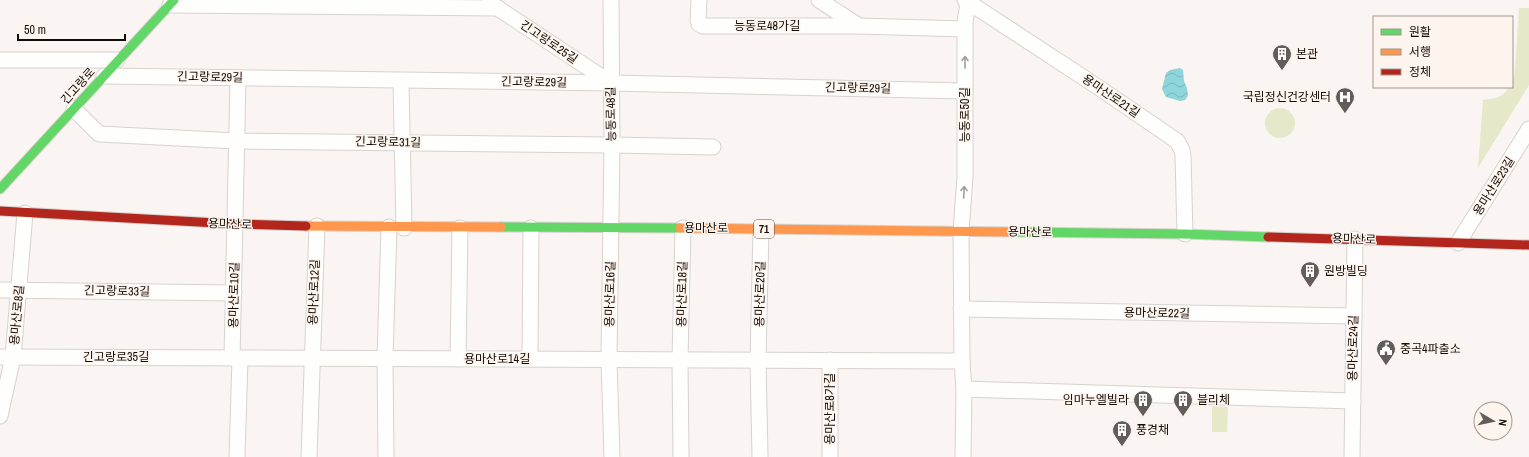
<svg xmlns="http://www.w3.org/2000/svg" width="1529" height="457" font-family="'Archivo Narrow','Noto Sans KR',sans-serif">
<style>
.grass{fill:#e7e7c9}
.water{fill:url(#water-waves)}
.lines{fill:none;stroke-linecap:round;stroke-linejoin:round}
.street-casing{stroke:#d8d2ce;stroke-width:17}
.fast-casing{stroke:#d8d2ce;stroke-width:11}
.slow-casing{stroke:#d8d2ce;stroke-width:11}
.jam-casing{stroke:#d8d2ce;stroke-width:11}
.street{stroke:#fefefd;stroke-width:15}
.fast{stroke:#63d668;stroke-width:9}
.slow{stroke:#ff974d;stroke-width:9}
.jam{stroke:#b3261e;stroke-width:9}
.oneway{stroke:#a09d9a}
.labels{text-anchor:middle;stroke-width:3;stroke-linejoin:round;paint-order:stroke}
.shield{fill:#fdf4ee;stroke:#58514c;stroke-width:1}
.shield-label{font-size:11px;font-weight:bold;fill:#120b06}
.street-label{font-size:12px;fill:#120b06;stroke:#fdf4ee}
.poi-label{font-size:12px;fill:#120b06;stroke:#fdf4ee;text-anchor:start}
</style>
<defs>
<pattern id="water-waves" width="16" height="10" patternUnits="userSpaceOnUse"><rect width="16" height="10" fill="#8fd6dc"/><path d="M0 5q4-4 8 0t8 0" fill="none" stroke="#7ab6bb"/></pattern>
</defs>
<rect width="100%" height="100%" fill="#faf5f2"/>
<g class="grass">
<path d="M1519,8h10v77l-51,83 5,-68c12,-1 19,-2 26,-13h3l3,-16z"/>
<circle cx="1280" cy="123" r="15"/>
<polygon points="1212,406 1228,407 1227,432 1212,432"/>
</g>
<polygon class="water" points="1180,68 1183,70 1184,81 1187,88 1188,96 1185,100 1180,101 1166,97 1162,89 1166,73 1170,70"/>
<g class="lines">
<defs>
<g id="street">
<polyline points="611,0 612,145 609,359 612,457"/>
<polyline points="699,0 698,20 699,24 703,26 859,26 965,29"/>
<polyline points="819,0 859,26"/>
<polyline points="965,0 1095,85 1177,141 1182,150 1183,156 1185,234"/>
<polyline points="490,3 611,83"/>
<polyline points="170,5 498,8"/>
<polyline points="0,60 117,60"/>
<polyline points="104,76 611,83 965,91"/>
<polyline points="401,81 404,228"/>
<polyline points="74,109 99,134 237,141 612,145 713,147"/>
<polyline points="1458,243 1529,129"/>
<polyline points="0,290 234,293"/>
<polyline points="961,309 1354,316"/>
<polyline points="0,357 962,361"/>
<polyline points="232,358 238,78"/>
<polyline points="458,359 460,228"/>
<polyline points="530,359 531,228"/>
<polyline points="830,360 830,457"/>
<polyline points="964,389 1353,401"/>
<polyline points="0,416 13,357 25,213"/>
<polyline points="237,457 240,358"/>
<polyline points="309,457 317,226"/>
<polyline points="386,457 385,358 389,227"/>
<polyline points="681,457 680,360 683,228"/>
<polyline points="760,457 758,360 761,229"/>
<polyline points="963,457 964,389 962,361 961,231 965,177 965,22 967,9 971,0"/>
<polyline points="1352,457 1355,239"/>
</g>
<g id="fast">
<polyline points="0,189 174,0"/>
<polyline points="501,227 680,228"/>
<polyline points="1011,232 1185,234 1268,237"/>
</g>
<g id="slow">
<polyline points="306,226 501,227"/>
<polyline points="680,228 1011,232"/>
</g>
<g id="jam">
<polyline points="0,211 235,224 306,226"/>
<polyline points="1268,237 1529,245"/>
</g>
</defs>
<use href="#street" class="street-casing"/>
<use href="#fast" class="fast-casing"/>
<use href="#slow" class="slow-casing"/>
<use href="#jam" class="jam-casing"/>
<use href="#street" class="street"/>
<use href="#fast" class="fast"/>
<use href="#slow" class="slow"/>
<use href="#jam" class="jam"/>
</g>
<defs><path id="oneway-shaft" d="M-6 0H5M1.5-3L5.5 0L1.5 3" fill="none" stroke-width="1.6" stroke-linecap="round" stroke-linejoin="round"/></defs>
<g class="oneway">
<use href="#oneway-shaft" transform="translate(965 62) rotate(-90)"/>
<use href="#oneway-shaft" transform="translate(964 192) rotate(-87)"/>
</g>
<defs>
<symbol id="building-pin" viewBox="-11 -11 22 30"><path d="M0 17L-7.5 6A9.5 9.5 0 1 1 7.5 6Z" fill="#635d59" stroke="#fdf4ee"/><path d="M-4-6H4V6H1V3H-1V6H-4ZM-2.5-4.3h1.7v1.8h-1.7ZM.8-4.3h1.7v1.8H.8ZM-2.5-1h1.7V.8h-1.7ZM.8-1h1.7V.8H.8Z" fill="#fff"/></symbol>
<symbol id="hospital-pin" viewBox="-11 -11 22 30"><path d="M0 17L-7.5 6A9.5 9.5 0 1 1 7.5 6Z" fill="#635d59" stroke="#fdf4ee"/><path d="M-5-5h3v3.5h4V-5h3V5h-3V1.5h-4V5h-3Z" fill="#fff"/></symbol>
<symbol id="civic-pin" viewBox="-11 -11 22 30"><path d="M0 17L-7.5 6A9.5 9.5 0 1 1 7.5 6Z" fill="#635d59" stroke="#fdf4ee"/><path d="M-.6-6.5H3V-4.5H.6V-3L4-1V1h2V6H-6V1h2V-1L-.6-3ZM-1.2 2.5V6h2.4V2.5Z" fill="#fff"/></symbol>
</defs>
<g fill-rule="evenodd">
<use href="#building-pin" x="1271" y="43" width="22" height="30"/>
<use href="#hospital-pin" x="1334" y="86" width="22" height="30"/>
<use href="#building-pin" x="1299" y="260" width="22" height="30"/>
<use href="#civic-pin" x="1375" y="338" width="22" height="30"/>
<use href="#building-pin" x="1132" y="389" width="22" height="30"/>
<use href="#building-pin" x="1172" y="389" width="22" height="30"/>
<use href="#building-pin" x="1111" y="419" width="22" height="30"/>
</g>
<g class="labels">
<rect class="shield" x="754" y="220" width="20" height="18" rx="3"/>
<g class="shield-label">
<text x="764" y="233">71</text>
</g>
<g class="street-label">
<text x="767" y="30">능동로48가길</text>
<text transform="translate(549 42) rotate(34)" y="4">긴고랑로25길</text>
<text transform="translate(210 77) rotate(1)" y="4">긴고랑로29길</text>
<text transform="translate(534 82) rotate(1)" y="4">긴고랑로29길</text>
<text transform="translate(78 86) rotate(-48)" y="4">긴고랑로</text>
<text transform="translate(858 88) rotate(1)" y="4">긴고랑로29길</text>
<text transform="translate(1111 96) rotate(34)" y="4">용마산로21길</text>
<text transform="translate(611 114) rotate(-91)" y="4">능동로48길</text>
<text transform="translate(965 115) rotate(-90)" y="4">능동로50길</text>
<text transform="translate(388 142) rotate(1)" y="4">긴고랑로31길</text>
<text transform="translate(1494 186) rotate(-58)" y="4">용마산로23길</text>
<text transform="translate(230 224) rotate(2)" y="4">용마산로</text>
<text x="706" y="232">용마산로</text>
<text transform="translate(1030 232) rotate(1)" y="4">용마산로</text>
<text transform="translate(1354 239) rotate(2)" y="4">용마산로</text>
<text transform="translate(117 291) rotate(1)" y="4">긴고랑로33길</text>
<text transform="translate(314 292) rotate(-88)" y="4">용마산로12길</text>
<text transform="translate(610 294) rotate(-89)" y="4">용마산로16길</text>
<text transform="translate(682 294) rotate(-89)" y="4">용마산로18길</text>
<text transform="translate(760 294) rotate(-89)" y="4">용마산로20길</text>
<text transform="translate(234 295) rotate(-89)" y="4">용마산로10길</text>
<text transform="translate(1157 313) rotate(1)" y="4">용마산로22길</text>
<text transform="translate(17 315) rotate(-85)" y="4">용마산로8길</text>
<text transform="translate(1353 348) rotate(-89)" y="4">용마산로24길</text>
<text x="116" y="361">긴고랑로35길</text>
<text x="497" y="363">용마산로14길</text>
<text transform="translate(830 409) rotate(-90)" y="4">용마산로8가길</text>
</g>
<g class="poi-label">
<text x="1296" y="58">본관</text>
<text x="1331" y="101" text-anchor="end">국립정신건강센터</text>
<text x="1324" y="275">원방빌딩</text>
<text x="1400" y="353">중곡4파출소</text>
<text x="1129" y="404" text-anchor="end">임마누엘빌라</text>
<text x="1197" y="404">블리체</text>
<text x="1136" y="434">풍경채</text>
</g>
</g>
<rect x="1373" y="16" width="140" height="72" fill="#fdf4ee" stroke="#9f9791"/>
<rect x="1381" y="29" width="20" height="6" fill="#63d668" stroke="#9f9791"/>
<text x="1409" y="36" font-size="12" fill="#120b06">원활</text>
<rect x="1381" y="49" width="20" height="6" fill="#ff974d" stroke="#9f9791"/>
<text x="1409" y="56" font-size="12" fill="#120b06">서행</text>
<rect x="1381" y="69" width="20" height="6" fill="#b3261e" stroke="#9f9791"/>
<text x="1409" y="76" font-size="12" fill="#120b06">정체</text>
<g transform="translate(1493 421) rotate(99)"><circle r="19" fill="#fdf4ee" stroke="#9f9791"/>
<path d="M0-3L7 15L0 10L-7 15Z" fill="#635d59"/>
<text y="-6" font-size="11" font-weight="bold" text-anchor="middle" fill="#120b06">N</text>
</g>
<path d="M18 34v6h107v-6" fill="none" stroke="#120b06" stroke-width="2"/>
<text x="24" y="34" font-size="12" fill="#120b06" stroke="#fdf4ee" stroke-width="3" paint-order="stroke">50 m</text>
</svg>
